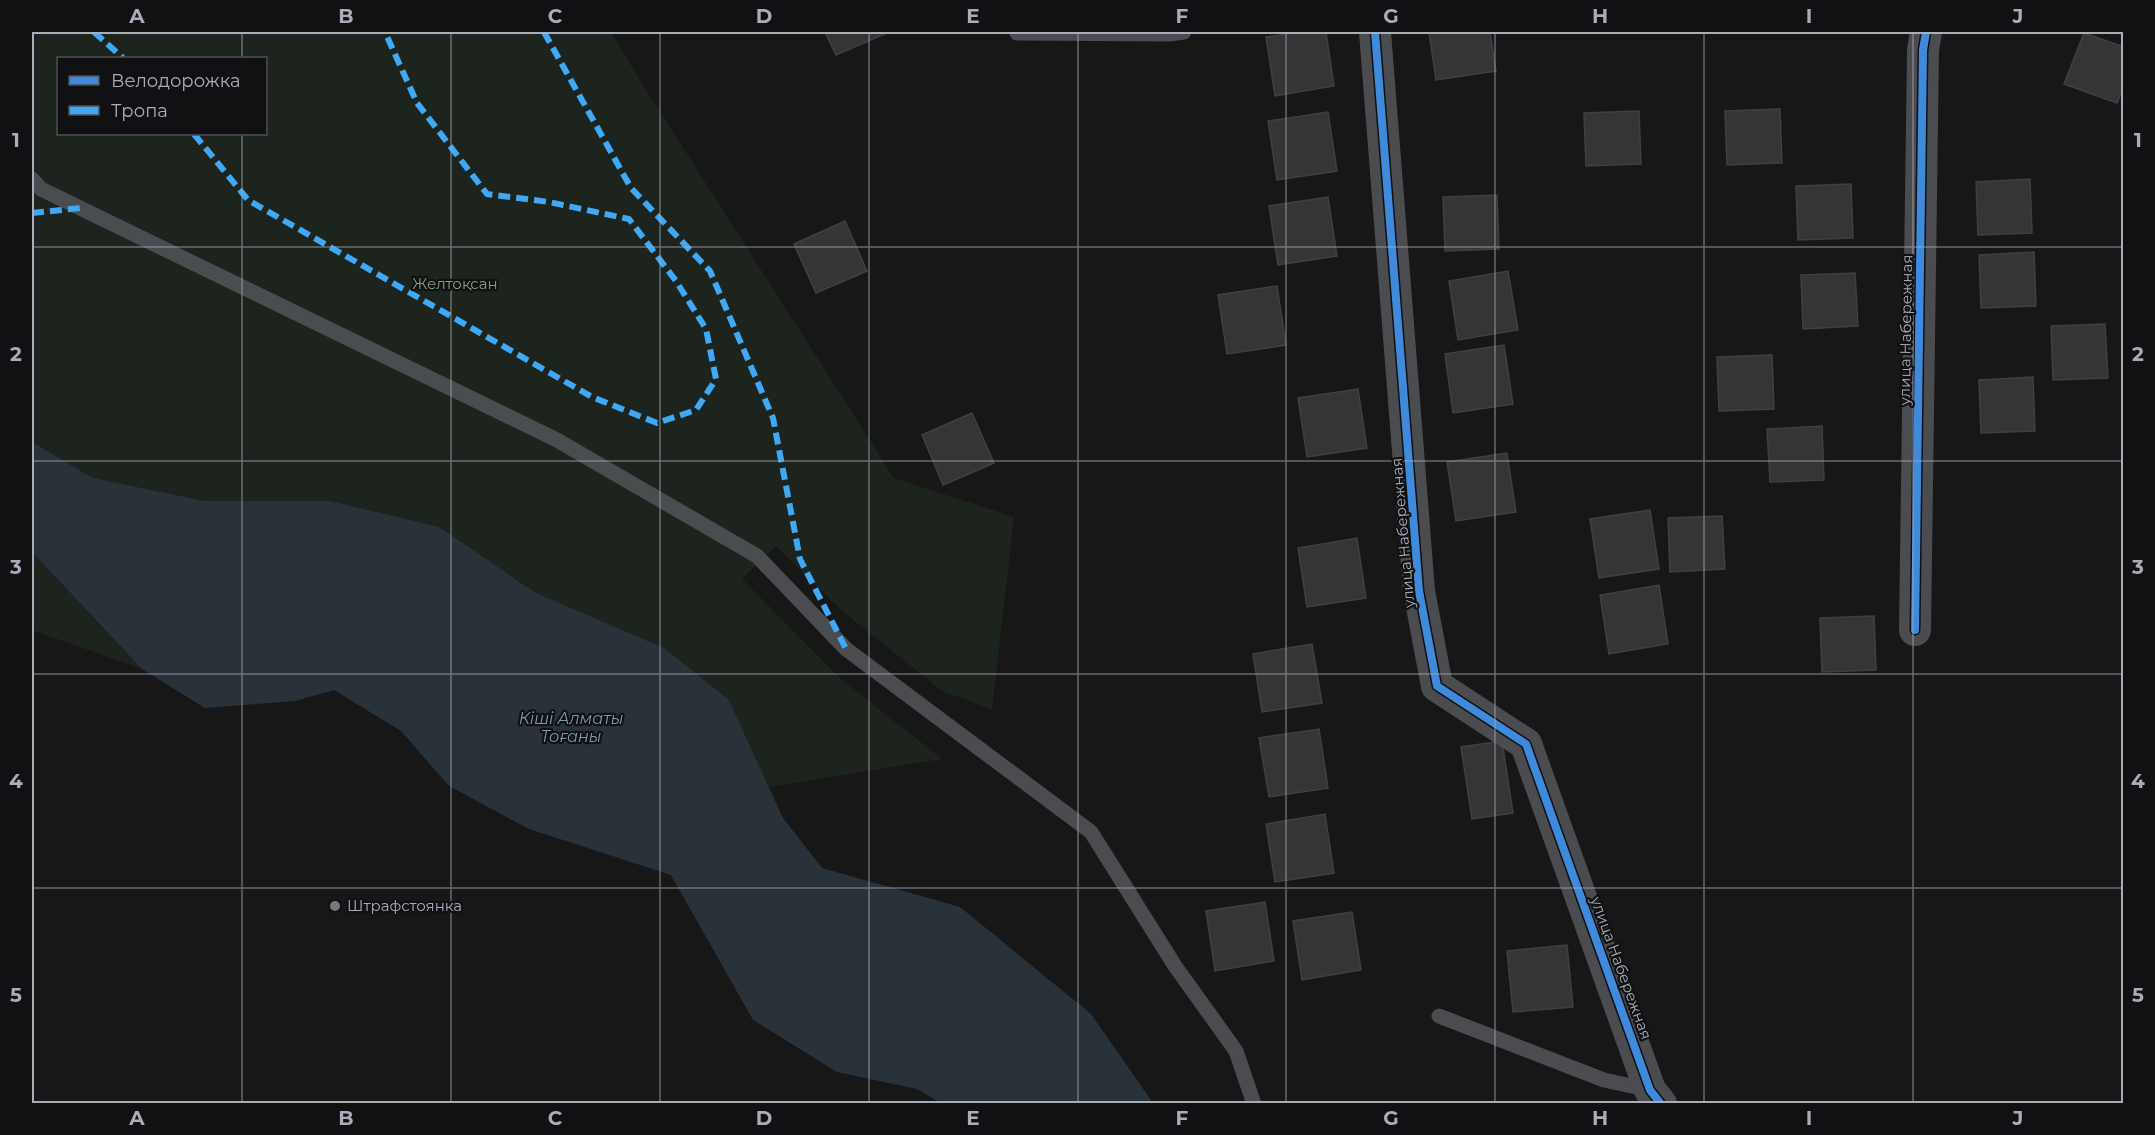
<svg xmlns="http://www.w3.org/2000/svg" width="2155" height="1135" font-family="Montserrat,sans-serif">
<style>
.green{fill:#1d241e;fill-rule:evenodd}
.water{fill:#2a3239}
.building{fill:#353536;stroke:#3f4043;stroke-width:1.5}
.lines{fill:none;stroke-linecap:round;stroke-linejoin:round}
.lane{stroke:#4b4c50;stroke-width:15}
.street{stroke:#4b4c50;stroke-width:32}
.quiet{stroke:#3fa9f5;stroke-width:6;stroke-dasharray:12 6;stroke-linecap:butt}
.cycleway-casing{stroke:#111113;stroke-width:11}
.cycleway{stroke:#408adc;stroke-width:8}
.grid{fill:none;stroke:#a8adb8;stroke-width:1.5;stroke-opacity:0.55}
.poi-dot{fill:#757880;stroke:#111113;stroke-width:2}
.labels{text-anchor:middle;stroke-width:4.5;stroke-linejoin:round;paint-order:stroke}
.park-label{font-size:15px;fill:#7fa381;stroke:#111113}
.street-label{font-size:15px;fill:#a8adb8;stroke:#111113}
.poi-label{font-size:15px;fill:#a8adb8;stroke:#111113;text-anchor:start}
.water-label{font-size:16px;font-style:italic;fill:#7f9bb3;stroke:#111113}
.neatline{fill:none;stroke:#a8adb8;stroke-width:2}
.grid-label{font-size:20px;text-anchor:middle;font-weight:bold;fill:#a8adb8}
</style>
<rect width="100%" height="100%" fill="#171717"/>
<g class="green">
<path d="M32,32h579l25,42 258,404 120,39 -22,192 -50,-18 -101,-81 -65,-64 -34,33 99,100 101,80 -173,28 -40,-87 -65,-52 -128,-55 -89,-60 -117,-32h-125l-112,-23 -61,-36zM58,58h208v76h-208z"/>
<polygon points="32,552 142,669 32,630"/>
</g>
<polygon class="water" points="32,442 93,478 205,501 330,501 439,527 536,593 664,648 729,700 783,818 822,868 960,907 1091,1014 1153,1103 941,1103 917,1089 837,1072 753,1020 671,875 529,829 449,786 401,731 334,690 295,701 205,708 142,669 32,552"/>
<g class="building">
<polygon points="825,32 886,32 887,33 836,55"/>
<polygon points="1301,32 1326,32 1334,86 1275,96 1266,37"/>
<polygon points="1429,32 1490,32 1496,71 1436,80"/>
<polygon points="2084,33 2124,47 2124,85 2117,103 2064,84"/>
<polygon points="1780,109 1782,163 1727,165 1725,111"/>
<polygon points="1639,111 1641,164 1586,166 1584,113"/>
<polygon points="1328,112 1337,171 1277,180 1268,121"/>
<polygon points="2030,179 2032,233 1978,235 1976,182"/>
<polygon points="1851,184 1853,238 1798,240 1796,186"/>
<polygon points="1497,195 1499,249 1445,251 1443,197"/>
<polygon points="1328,197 1337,256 1278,265 1269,206"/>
<polygon points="845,221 867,271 816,293 794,244"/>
<polygon points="2034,252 2036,306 1981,308 1979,255"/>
<polygon points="1508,271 1518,330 1458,340 1449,281"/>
<polygon points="1855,273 1858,326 1803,329 1801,275"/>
<polygon points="1277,286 1286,345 1227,354 1218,295"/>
<polygon points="2105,324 2108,378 2053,380 2051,326"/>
<polygon points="1504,345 1513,404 1453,413 1445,354"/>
<polygon points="1772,355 1774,409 1719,411 1717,357"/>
<polygon points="2033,377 2035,431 1981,433 1979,380"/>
<polygon points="1358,389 1367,448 1307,457 1298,398"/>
<polygon points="972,413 994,463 943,485 922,435"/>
<polygon points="1822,426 1824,480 1770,482 1767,429"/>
<polygon points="1507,453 1516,512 1456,521 1447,462"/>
<polygon points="1650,510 1659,569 1599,578 1590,519"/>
<polygon points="1722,516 1725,569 1670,572 1668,518"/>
<polygon points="1357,538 1366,598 1307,607 1298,548"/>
<polygon points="1659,585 1668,644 1609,654 1600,595"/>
<polygon points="1874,616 1876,670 1822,672 1820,618"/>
<polygon points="1312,644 1322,703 1262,712 1253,654"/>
<polygon points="1319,729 1328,788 1269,797 1259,738"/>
<polygon points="1502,741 1513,813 1472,819 1461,747"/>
<polygon points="1325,814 1334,873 1275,882 1266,824"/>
<polygon points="1265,902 1274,961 1215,971 1206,911"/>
<polygon points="1352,912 1361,970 1302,980 1293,921"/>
<polygon points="1567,945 1573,1007 1513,1012 1507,951"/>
</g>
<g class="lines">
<g class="lane">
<polyline points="1017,33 1169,34 1184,32"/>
<polyline points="32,179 41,189 557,440 757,556 846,649 1091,832 1175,966 1236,1051 1254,1104"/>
<polyline points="1439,1016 1604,1080 1650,1090"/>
</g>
<g class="street">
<polyline points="1375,32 1419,591 1437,686 1526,744 1650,1090 1661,1104"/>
<polyline points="1915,630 1923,50 1926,32"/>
</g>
<g class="quiet">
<polyline points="94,32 123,58"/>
<polyline points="544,32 631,188 710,271 773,418 800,559 846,649"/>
<polyline points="194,134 248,200 592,397 657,423 696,410 716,379 706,329 676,281 629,219 549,202 487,194 417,103 385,32"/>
<polyline points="32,213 81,208"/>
</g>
<defs>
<g id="cycleway">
<polyline points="1375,32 1419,591 1437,686 1526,744 1650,1090 1661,1104"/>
<polyline points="1915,630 1923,50 1926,32"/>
</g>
</defs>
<use href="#cycleway" class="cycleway-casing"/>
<use href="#cycleway" class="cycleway"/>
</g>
<path class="grid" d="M242,32v26M451,32v1072M660,32v1072M869,32v1072M1078,32v1072M1286,32v1072M1495,32v1072M1704,32v1072M1913,32v1072M242,134v970M32,247h2092M32,461h2092M32,674h2092M32,888h2092"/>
<circle class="poi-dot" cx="335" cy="906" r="6"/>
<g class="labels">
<g class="park-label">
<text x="455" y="289">Желтоқсан</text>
</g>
<g class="street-label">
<text transform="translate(1906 330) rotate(-89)" y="5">улица Набережная</text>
<text transform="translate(1403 533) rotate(-95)" y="5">улица Набережная</text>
<text transform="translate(1621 968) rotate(70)" y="5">улица Набережная</text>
</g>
<g class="poi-label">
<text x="347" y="911">Штрафстоянка</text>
</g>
<g class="water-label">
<text x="571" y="724">Кіші Алматы<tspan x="571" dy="18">Тоғаны</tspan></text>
</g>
</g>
<rect width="2155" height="1135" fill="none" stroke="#111113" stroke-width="66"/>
<rect x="57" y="57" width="210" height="78" fill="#111113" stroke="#4d4f55" stroke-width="1.5"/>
<rect x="69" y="76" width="30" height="9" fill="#408adc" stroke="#4d4f55" stroke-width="1.5"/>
<text x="111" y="87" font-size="18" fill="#a8adb8">Велодорожка</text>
<rect x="69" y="106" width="30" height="9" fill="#3fa9f5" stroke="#4d4f55" stroke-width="1.5"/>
<text x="111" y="117" font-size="18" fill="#a8adb8">Тропа</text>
<rect x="33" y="33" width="2089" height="1069" class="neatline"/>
<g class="grid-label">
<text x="137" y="23">A</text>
<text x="346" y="23">B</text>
<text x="555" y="23">C</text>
<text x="764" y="23">D</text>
<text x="973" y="23">E</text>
<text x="1182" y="23">F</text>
<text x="1391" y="23">G</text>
<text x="1600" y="23">H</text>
<text x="1809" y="23">I</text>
<text x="2018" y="23">J</text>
<text x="16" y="147">1</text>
<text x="2138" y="147">1</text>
<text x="16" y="361">2</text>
<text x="2138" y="361">2</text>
<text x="16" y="574">3</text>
<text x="2138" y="574">3</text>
<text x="16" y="788">4</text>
<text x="2138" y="788">4</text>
<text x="16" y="1002">5</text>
<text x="2138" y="1002">5</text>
<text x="137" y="1125">A</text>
<text x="346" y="1125">B</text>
<text x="555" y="1125">C</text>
<text x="764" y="1125">D</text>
<text x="973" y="1125">E</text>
<text x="1182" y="1125">F</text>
<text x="1391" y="1125">G</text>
<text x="1600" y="1125">H</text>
<text x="1809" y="1125">I</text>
<text x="2018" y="1125">J</text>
</g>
</svg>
